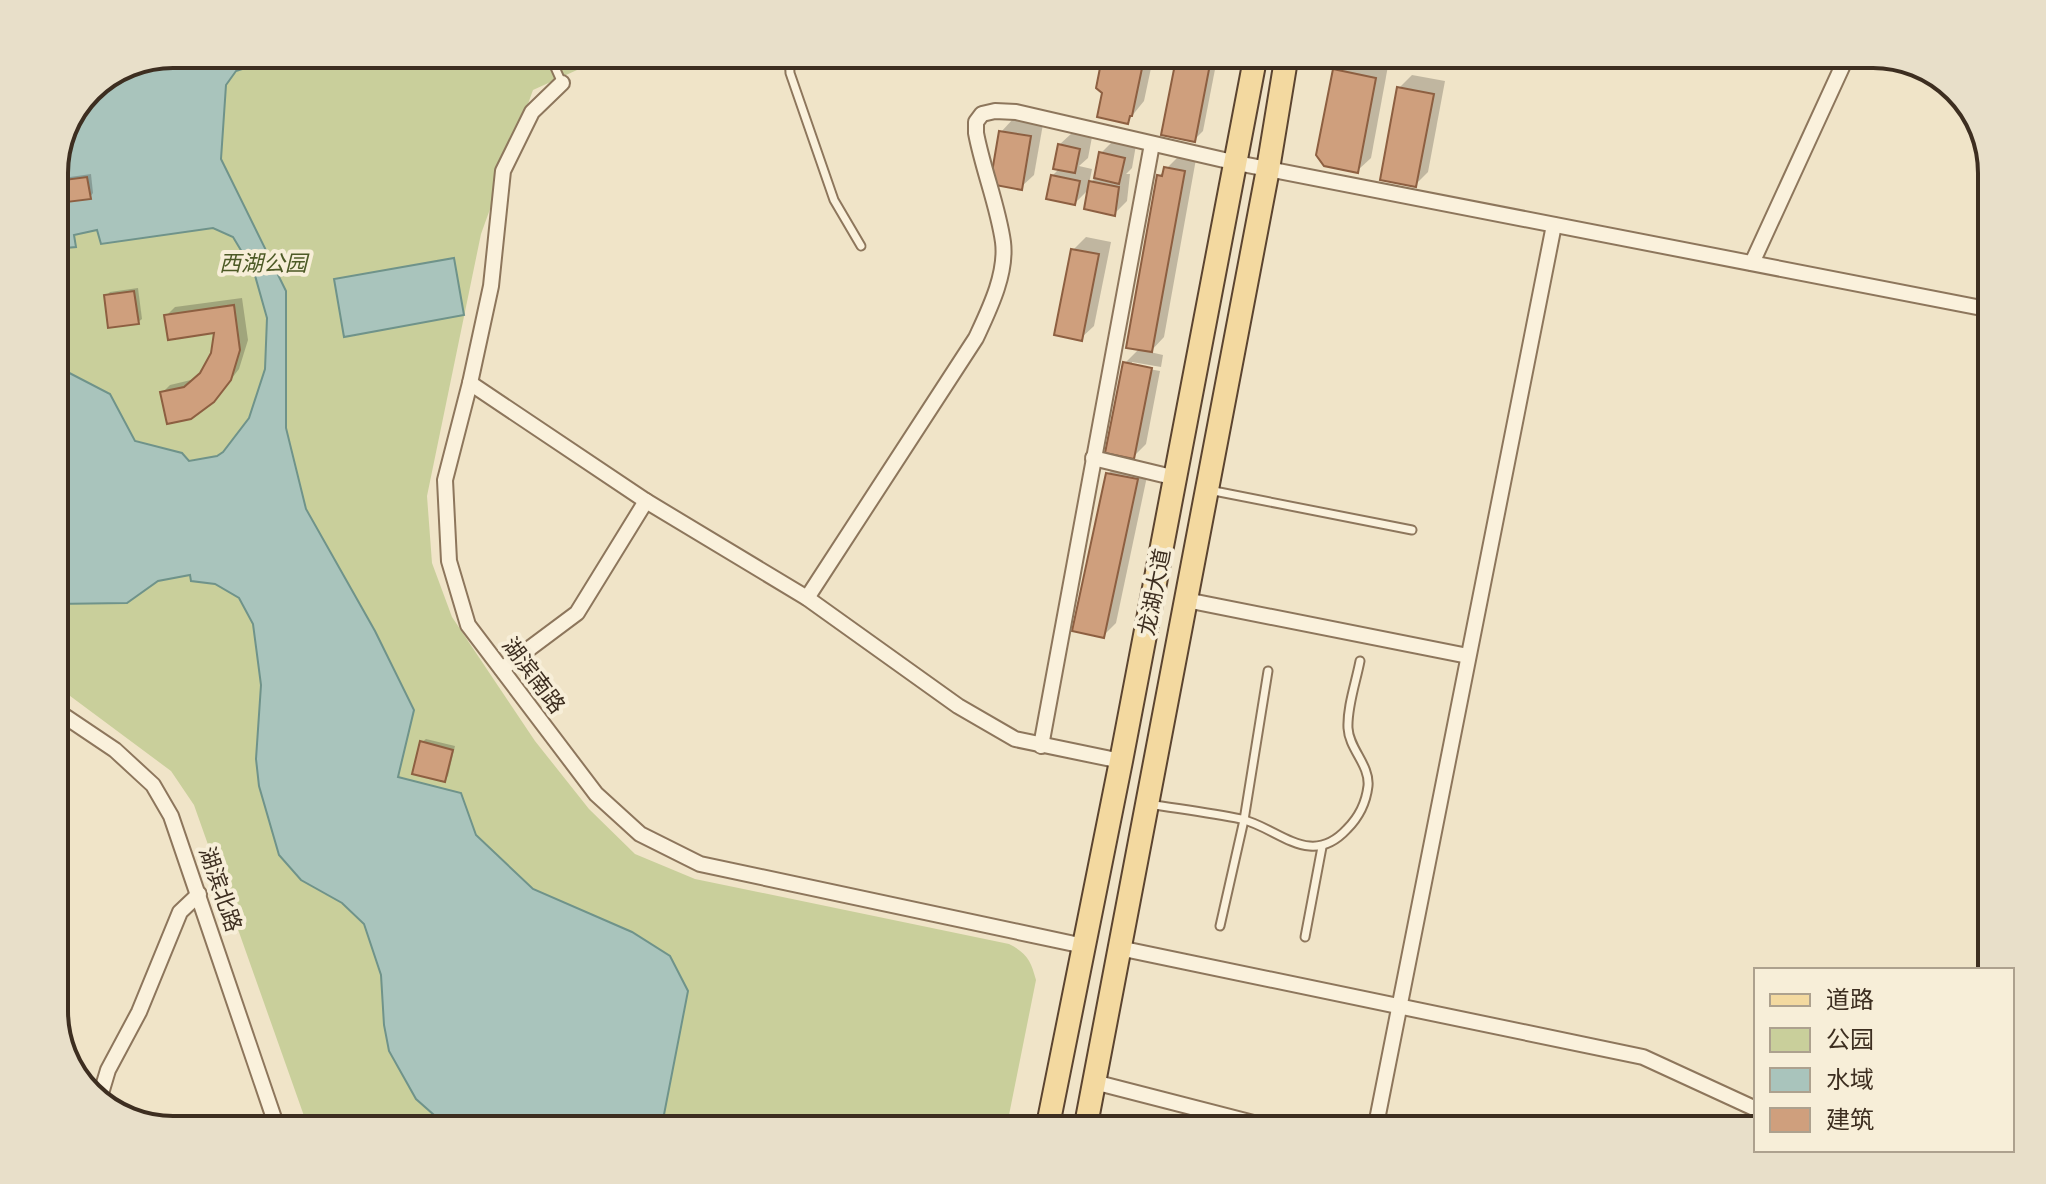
<svg xmlns="http://www.w3.org/2000/svg" width="2046" height="1184" font-family="Lora,'Noto Sans SC',serif">
<style>
.green{fill:#c9cf9b}
.water{fill:#a9c4bc;stroke:#6f938a;stroke-width:2}
.shadow{fill:#0003}
.building{fill:#cf9f7d;stroke:#8d5f41;stroke-width:2}
.lines{fill:none;stroke-linecap:round;stroke-linejoin:round}
.service-casing{stroke:#8d765c;stroke-width:11}
.minor-casing{stroke:#8d765c;stroke-width:18}
.primary-casing{stroke:#5b4430;stroke-width:26}
.service{stroke:#faf1dc;stroke-width:7}
.minor{stroke:#faf1dc;stroke-width:14}
.primary{stroke:#f3d9a0;stroke-width:22}
.labels{text-anchor:middle;stroke-width:8;stroke-linejoin:round;paint-order:stroke}
.park-label{font-size:22px;font-style:italic;fill:#4d5a26;stroke:#f7eed8}
.street-label{font-size:22px;fill:#3d2e20;stroke:#f7eed8}
.rim{fill:none;stroke:#3d2e20;stroke-width:4}
</style>
<rect width="100%" height="100%" fill="#f0e4c8"/>
<path class="green" d="M173,54h560l-7,5 -138,6 -55,25 -52,144 -54,262 5,67 20,54 83,124 54,68 46,45 60,25 314,65c18,9 22,17 27,36l-30,150h-697l-115,-325 -23,-34 -117,-87v-519l35,-77z"/>
<g class="water">
<polygon points="173,54 291,54 236,71 226,85 221,159 286,291 286,428 306,509 375,631 414,710 398,777 461,793 476,835 533,889 632,932 670,956 688,991 661,1130 451,1130 416,1099 389,1051 384,1025 381,975 364,924 342,903 301,880 279,855 259,786 256,759 261,685 253,624 239,598 215,584 191,581 190,575 158,581 127,603 54,604 54,365 110,394 135,441 182,453 189,461 217,456 223,452 249,418 265,369 267,318 254,272 233,237 213,228 101,244 97,230 74,235 76,247 54,249 54,165 89,88"/>
<polygon points="454,258 464,315 344,337 334,279"/>
</g>
<g class="shadow">
<polygon points="1154,54 1144,101 1127,122 1105,92 1103,64 1112,54"/>
<polygon points="1179,54 1218,54 1203,131 1194,140 1164,134"/>
<polygon points="1347,58 1388,66 1371,158 1358,170 1334,70"/>
<polygon points="1412,75 1445,81 1428,172 1415,185 1399,88"/>
<polygon points="1013,119 1043,124 1034,175 1021,187 1001,132"/>
<polygon points="1072,133 1092,137 1088,158 1079,166 1092,169 1089,184 1096,177 1101,153 1114,140 1136,145 1132,168 1126,174 1130,174 1127,201 1114,214 1090,188 1075,203 1052,176 1060,168 1059,145"/>
<polygon points="1179,156 1196,159 1164,337 1150,352 1163,355 1161,367 1132,362 1132,366 1160,371 1146,444 1133,457 1125,363 1140,348 1159,176"/>
<polygon points="91,174 93,193 90,197 66,181 70,177"/>
<polygon points="1086,237 1111,242 1094,326 1081,338 1073,250"/>
<polygon points="138,288 142,319 138,322 106,296 110,292"/>
<polygon points="242,298 248,340 239,369 222,391 162,393 170,385 195,379 202,372 213,354 216,331 167,315 175,307"/>
<polygon points="1121,461 1149,467 1116,623 1103,636 1108,474"/>
<polygon points="426,739 455,746 448,776 444,780 422,742"/>
</g>
<g class="building">
<polygon points="1110,54 1145,54 1132,116 1130,116 1128,124 1097,117 1102,93 1096,88 1101,63 1108,62"/>
<polygon points="1177,54 1212,54 1195,142 1161,135"/>
<polygon points="1333,69 1376,78 1358,173 1324,166 1316,155"/>
<polygon points="1397,87 1434,94 1416,187 1380,180"/>
<polygon points="999,131 1031,136 1022,190 990,184"/>
<polygon points="1058,144 1080,149 1075,173 1053,169"/>
<polygon points="1099,152 1125,158 1119,184 1094,178"/>
<polygon points="1164,167 1185,171 1152,352 1126,348 1157,175 1162,176"/>
<polygon points="1051,175 1080,181 1075,205 1046,199"/>
<polygon points="87,177 91,199 67,202 64,180"/>
<polygon points="1089,181 1119,187 1115,216 1084,209"/>
<polygon points="1071,249 1099,254 1082,341 1054,335"/>
<polygon points="134,291 139,324 108,328 104,295"/>
<polygon points="234,305 240,350 231,380 214,402 191,419 167,424 160,392 184,387 200,373 211,353 214,333 168,340 164,315"/>
<polygon points="1123,362 1152,368 1134,459 1105,453"/>
<polygon points="1106,473 1138,479 1104,638 1072,631"/>
<polygon points="420,741 453,750 445,782 412,774"/>
</g>
<g class="lines">
<defs>
<g id="service">
<polyline points="549,54 562,83"/>
<polyline points="789,54 790,73 834,200 861,246"/>
<polyline points="1209,490 1412,530"/>
<path d="M1149,804c31,5 62,9 92,15 38,9 69,50 106,10 12,-12 19,-26 21,-43 2,-21 -19,-37 -20,-58 -1,-21 8,-46 12,-67"/>
<polyline points="1220,926 1244,820 1268,671"/>
<polyline points="1305,937 1322,847"/>
</g>
<g id="minor">
<polyline points="562,83 532,112 503,171 491,286 470,383 445,480 449,561 468,625 596,794 640,834 700,864 1084,946"/>
<polyline points="1752,263 1848,54"/>
<polyline points="470,383 646,501 807,598 958,706 1015,739 1121,761"/>
<polyline points="1093,458 1176,478"/>
<path d="M807,598l169,-260c13,-28 31,-64 27,-96 -5,-36 -20,-72 -27,-109v-11l6,-8 13,-3 21,1 221,51 755,147"/>
<polyline points="1186,600 1468,656"/>
<polyline points="502,669 577,613 646,501"/>
<polyline points="54,709 115,750 153,785 171,816 278,1130"/>
<polyline points="1041,746 1152,144"/>
<polyline points="1119,948 1643,1057 1756,1109"/>
<polyline points="1094,1082 1281,1130"/>
<polyline points="99,1100 108,1070 139,1012 180,912 199,894"/>
<polyline points="1375,1130 1554,225"/>
</g>
<g id="primary">
<polyline points="1047,1130 1121,761 1256,54"/>
<polyline points="1085,1130 1268,169 1287,54"/>
</g>
</defs>
<use href="#service" class="service-casing"/>
<use href="#minor" class="minor-casing"/>
<use href="#primary" class="primary-casing"/>
<use href="#service" class="service"/>
<use href="#minor" class="minor"/>
<use href="#primary" class="primary"/>
</g>
<g class="labels">
<g class="park-label">
<text x="263" y="271">西湖公园</text>
</g>
<g class="street-label">
<text transform="translate(1154 592) rotate(-79)" y="8">龙湖大道</text>
<text transform="translate(534 675) rotate(53)" y="8">湖滨南路</text>
<text transform="translate(221 889) rotate(71)" y="8">湖滨北路</text>
</g>
</g>
<path d="M0 0H2046V1184H0ZM173 68H1873A105 105 0 0 1 1978 173V1011A105 105 0 0 1 1873 1116H173A105 105 0 0 1 68 1011V173A105 105 0 0 1 173 68Z" fill="#e8dfc9" fill-rule="evenodd"/>
<path class="rim" d="M173 68H1873A105 105 0 0 1 1978 173V1011A105 105 0 0 1 1873 1116H173A105 105 0 0 1 68 1011V173A105 105 0 0 1 173 68Z"/>
<rect x="1754" y="968" width="260" height="184" fill="#f7eed8" stroke="#ada18e" stroke-width="2"/>
<rect x="1770" y="994" width="40" height="12" fill="#f3d9a0" stroke="#ada18e" stroke-width="2"/>
<text x="1826" y="1008" font-size="24" fill="#3d2e20">道路</text>
<rect x="1770" y="1028" width="40" height="24" fill="#c9cf9b" stroke="#ada18e" stroke-width="2"/>
<text x="1826" y="1048" font-size="24" fill="#3d2e20">公园</text>
<rect x="1770" y="1068" width="40" height="24" fill="#a9c4bc" stroke="#ada18e" stroke-width="2"/>
<text x="1826" y="1088" font-size="24" fill="#3d2e20">水域</text>
<rect x="1770" y="1108" width="40" height="24" fill="#cf9f7d" stroke="#ada18e" stroke-width="2"/>
<text x="1826" y="1128" font-size="24" fill="#3d2e20">建筑</text>
</svg>
